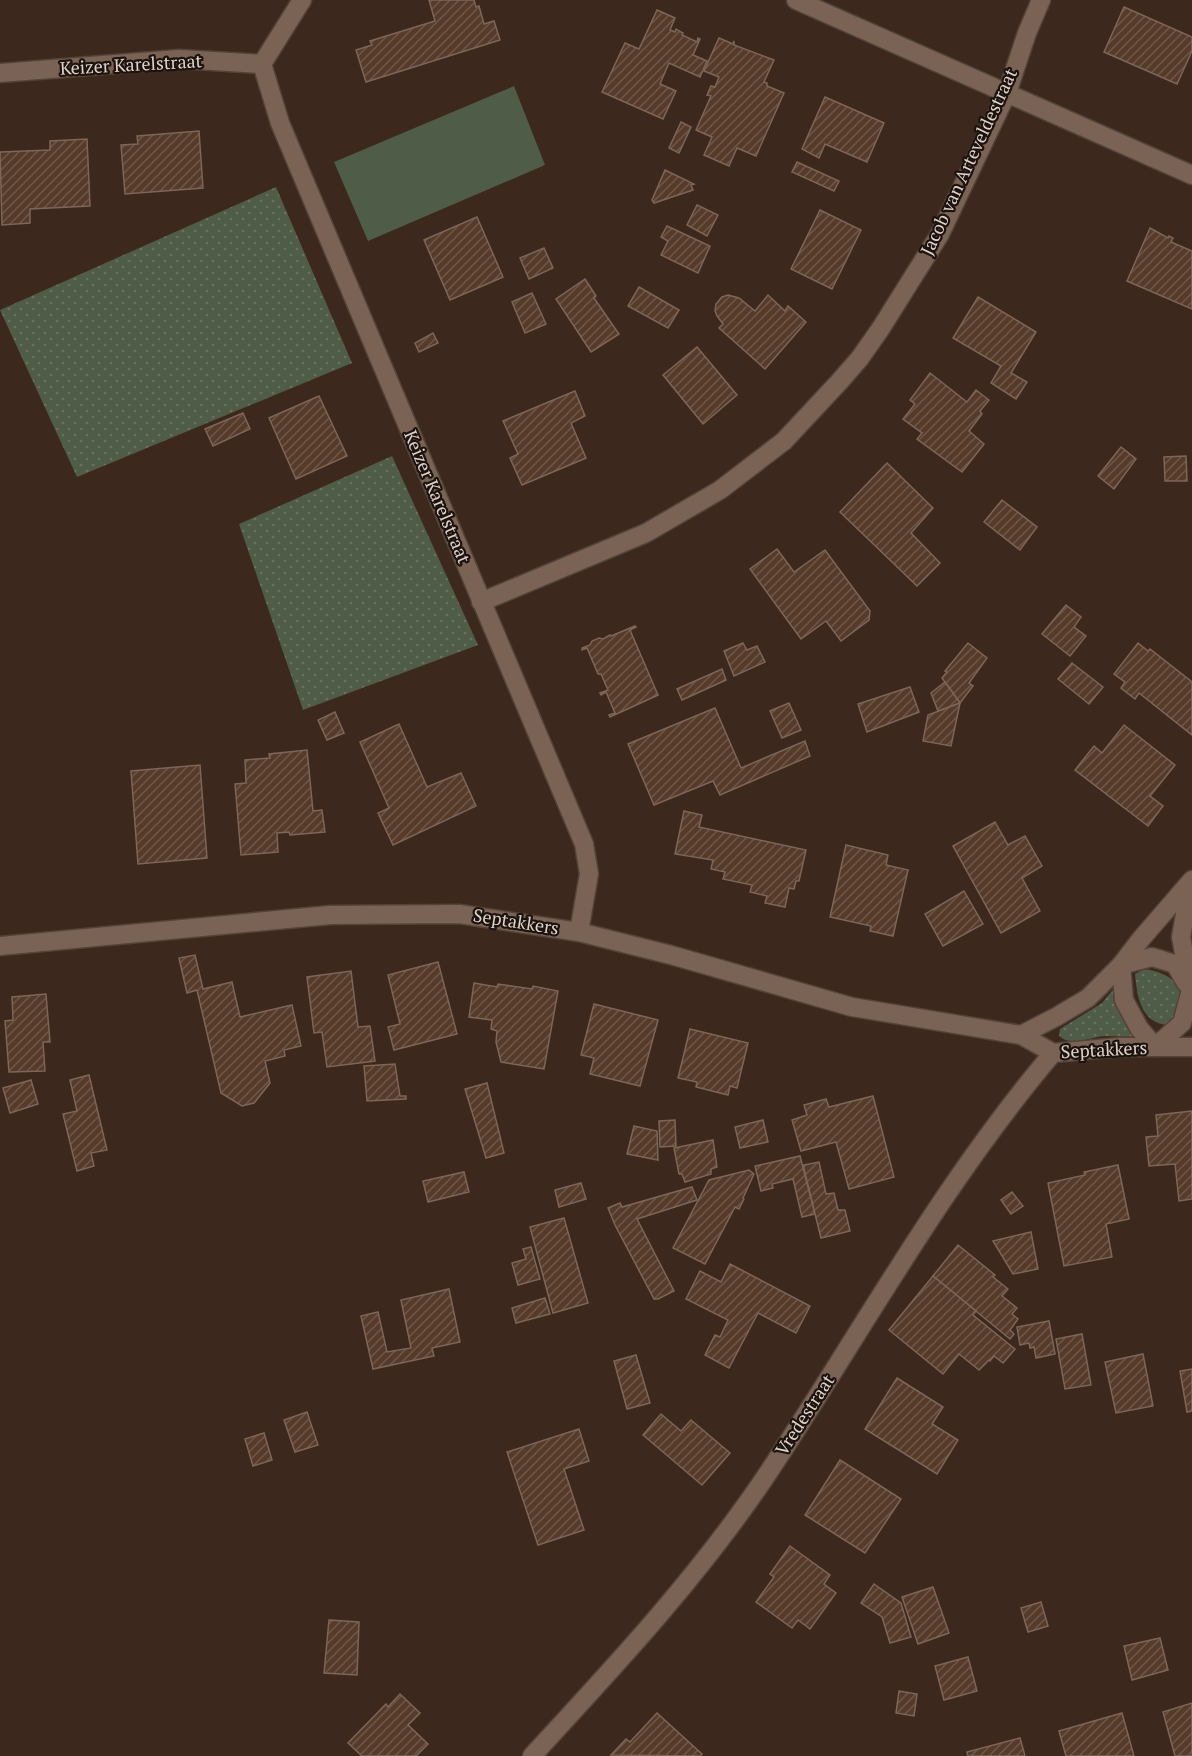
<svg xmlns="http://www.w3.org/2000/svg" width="1192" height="1756" font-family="'PT Serif',serif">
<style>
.grass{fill:url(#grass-dots)}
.pitch{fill:#4f5c47}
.building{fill:url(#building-hatch);stroke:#7d6658;stroke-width:1.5}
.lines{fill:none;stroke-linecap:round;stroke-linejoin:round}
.minor-casing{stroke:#534338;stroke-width:21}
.minor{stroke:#7a6355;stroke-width:18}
.labels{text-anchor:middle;stroke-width:4.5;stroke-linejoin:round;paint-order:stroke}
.street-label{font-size:18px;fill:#dfd2ca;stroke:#1c130e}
</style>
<defs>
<pattern id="grass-dots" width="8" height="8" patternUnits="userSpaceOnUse" patternTransform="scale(1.5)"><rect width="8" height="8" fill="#4f5c47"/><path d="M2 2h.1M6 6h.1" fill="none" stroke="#687260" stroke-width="1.8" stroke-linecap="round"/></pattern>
<pattern id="building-hatch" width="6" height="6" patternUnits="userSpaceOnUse" patternTransform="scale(1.5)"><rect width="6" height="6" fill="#563b2a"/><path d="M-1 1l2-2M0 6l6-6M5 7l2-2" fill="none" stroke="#6e5648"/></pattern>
</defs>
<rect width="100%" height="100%" fill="#3c281c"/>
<g class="grass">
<polygon points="276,187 352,363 77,477 0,310"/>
<polygon points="392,456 478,645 303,710 239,524"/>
<path d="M1144,969c16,2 26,7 37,19l-5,27 -7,10c-28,-1 -32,-28 -34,-51z"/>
<path d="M1116,986c2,21 6,36 20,51 -10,0 -20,-1 -30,-1 -15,0 -33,12 -47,0l1,-7 42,-26z"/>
</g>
<polygon class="pitch" points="514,86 545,165 368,241 334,162"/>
<g class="building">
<polygon points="429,0 474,0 476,7 479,6 484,24 494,21 500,40 366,82 356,50 372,45 370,41 435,21"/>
<polygon points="1124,7 1192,37 1192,51 1177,84 1104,52"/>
<polygon points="657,10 675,18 670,30 675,32 676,29 683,33 682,35 697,42 698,38 700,39 693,55 707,61 700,77 669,63 660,84 676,91 663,119 602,92 625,43 639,49"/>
<polygon points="719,38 733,44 734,41 734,45 774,60 764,82 767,83 767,86 784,93 756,156 737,148 729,166 704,155 712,137 696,130 711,96 707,95 711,86 715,87 719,77 704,71"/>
<polygon points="825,97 884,123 867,162 825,144 819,158 802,149"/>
<polygon points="681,122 691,127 679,153 669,148"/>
<polygon points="199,131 203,188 125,194 121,145 138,144 137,136"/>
<polygon points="87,139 90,206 30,209 30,223 2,225 0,152 50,150 50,141"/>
<polygon points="797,162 839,181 834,191 792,172"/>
<polygon points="665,170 694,184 691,185 693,190 654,203 652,200"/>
<polygon points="697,205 718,215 707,236 687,225"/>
<polygon points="820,210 861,230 832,289 791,269"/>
<polygon points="477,217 503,277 450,300 424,240"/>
<polygon points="667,226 710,246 698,273 661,255 668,241 661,237"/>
<polygon points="1150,228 1168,238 1169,236 1173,238 1171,242 1192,251 1192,309 1127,281"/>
<polygon points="544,248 553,268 529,279 520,258"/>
<polygon points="585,279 596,296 594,298 619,334 591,352 556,299"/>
<polygon points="639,287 679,310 668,328 628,306"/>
<polygon points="532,293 546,324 525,333 512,302"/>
<polygon points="728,295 739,298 755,311 768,295 785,311 788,306 806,322 765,369 719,328 723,324 717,316 715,311 716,304 722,297"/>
<polygon points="978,297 1036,332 1011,373 1027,382 1016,399 991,383 1001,366 953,338"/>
<polygon points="433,333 438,343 419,352 415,343"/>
<polygon points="697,347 737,395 703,424 663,375"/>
<polygon points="930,373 967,402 976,390 989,400 980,411 982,414 969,431 984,444 962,472 917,439 922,433 903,419 915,404 910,400"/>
<polygon points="575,391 585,416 571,423 586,458 522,485 510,458 518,454 503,421"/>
<polygon points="319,396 347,456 296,479 269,418"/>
<polygon points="243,413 250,429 213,446 205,429"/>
<polygon points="1121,447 1136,459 1114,489 1098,476"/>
<polygon points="1186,456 1187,481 1165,481 1164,457"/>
<polygon points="887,463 933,508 911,533 940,563 917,586 840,512"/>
<polygon points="1002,500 1037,527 1020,550 984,522"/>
<polygon points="777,549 794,572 825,550 870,611 869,620 841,641 826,621 801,639 750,569"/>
<polygon points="1066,605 1081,617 1074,627 1086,636 1070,656 1042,634"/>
<polygon points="635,626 636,627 630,630 658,695 610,717 609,715 615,713 606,692 601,695 600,693 608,690 601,674 598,674 587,648 582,650 582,648 590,645 592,641 599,638 603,639 610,635 611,636"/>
<polygon points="743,643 747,650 757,646 765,662 734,676 724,651"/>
<polygon points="968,643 987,658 969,683 973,686 960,703 942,678 947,672 945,671"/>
<polygon points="1138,643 1148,651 1150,649 1192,682 1192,735 1139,693 1135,699 1121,688 1125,682 1114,674"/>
<polygon points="1072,663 1103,687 1089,704 1058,679"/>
<polygon points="722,669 726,680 682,700 677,689"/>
<polygon points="945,682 960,703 938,711 931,693"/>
<polygon points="910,687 919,712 867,732 858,704"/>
<polygon points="789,703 801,730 782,738 770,711"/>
<polygon points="960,703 951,746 923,741 928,715"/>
<polygon points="715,708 741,768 805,741 810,756 720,795 713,781 654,805 628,744"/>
<polygon points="335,712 344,733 327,740 318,720"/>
<polygon points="399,724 427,787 461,773 476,806 393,845 378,813 389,808 360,742"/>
<polygon points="1124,725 1175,765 1150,796 1163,806 1148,826 1075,770 1094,746 1102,753"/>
<polygon points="307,750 313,811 322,810 325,832 290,835 289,832 277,833 278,852 241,855 235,784 246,783 245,760 270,758 269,754"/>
<polygon points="200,765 207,858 138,864 131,771"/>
<polygon points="684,811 702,815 699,827 806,850 799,881 796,881 794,889 789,888 785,907 765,903 767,896 750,892 752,885 723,879 725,872 711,869 713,860 675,854"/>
<polygon points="995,822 1008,845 1025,836 1042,866 1022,878 1040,911 1001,933 953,846"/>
<polygon points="846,845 888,855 886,865 908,870 893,936 870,931 871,926 830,917"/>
<polygon points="964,891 983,924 943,946 925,914"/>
<polygon points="195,955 203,989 232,982 240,1017 292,1005 301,1046 284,1050 285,1056 265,1061 270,1083 254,1103 242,1106 221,1093 197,990 187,993 179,958"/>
<polygon points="438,962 457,1034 394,1050 388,1027 400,1024 388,975"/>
<polygon points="351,971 358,1027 370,1026 375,1061 327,1067 322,1032 314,1033 307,977"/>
<polygon points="474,983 497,987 498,984 532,989 533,986 558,991 544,1069 501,1062 496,1042 497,1031 491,1029 492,1020 469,1017"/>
<polygon points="46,994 50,1042 43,1042 45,1071 9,1072 5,1021 13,1020 12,997"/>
<polygon points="594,1004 658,1020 640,1086 590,1074 594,1058 581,1055"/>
<polygon points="690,1029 748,1043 737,1088 730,1086 728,1095 696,1087 697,1082 678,1078"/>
<polygon points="395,1064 400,1096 406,1096 406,1099 367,1101 364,1066"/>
<polygon points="89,1075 107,1150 91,1153 94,1166 77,1171 63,1114 77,1111 70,1080"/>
<polygon points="31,1080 38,1104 10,1113 3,1088"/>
<polygon points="487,1083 504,1153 486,1158 465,1089"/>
<polygon points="873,1096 894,1177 849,1189 836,1142 801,1151 792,1120 807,1115 804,1105 826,1099 829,1107"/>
<polygon points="1192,1111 1192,1199 1179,1201 1175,1164 1149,1166 1146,1137 1158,1136 1156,1115"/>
<polygon points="675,1120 676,1146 660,1147 659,1121"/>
<polygon points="763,1120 768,1142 740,1148 735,1127"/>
<polygon points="634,1126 657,1131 658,1160 627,1154"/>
<polygon points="713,1140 717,1167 711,1169 711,1174 685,1182 682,1174 679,1174 674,1148"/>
<polygon points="800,1156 815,1214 802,1217 793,1179 772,1184 773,1188 761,1191 755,1166"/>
<polygon points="819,1162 826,1194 834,1193 838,1210 845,1210 850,1231 821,1238 803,1165"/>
<polygon points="1118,1165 1129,1219 1106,1224 1112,1257 1064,1266 1048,1183 1085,1175 1084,1172"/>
<polygon points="749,1170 754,1174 743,1198 744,1199 739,1209 735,1207 705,1264 673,1248 709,1180"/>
<polygon points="464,1172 469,1192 428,1202 423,1181"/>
<polygon points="581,1183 586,1199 559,1207 555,1190"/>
<polygon points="692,1187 697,1200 637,1219 674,1291 658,1299 654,1299 615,1225 608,1208 620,1203 622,1207"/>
<polygon points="1012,1192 1023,1206 1011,1214 1001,1200"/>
<polygon points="564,1218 588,1303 553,1313 530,1227"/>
<polygon points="1031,1232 1038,1269 1013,1274 993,1241"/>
<polygon points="958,1245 995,1275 993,1277 1008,1289 1002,1296 1017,1308 1012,1314 1018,1319 1010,1330 1014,1334 1010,1339 933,1276"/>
<polygon points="531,1247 540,1279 518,1285 512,1263 526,1259 523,1249"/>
<polygon points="730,1264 810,1306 796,1333 758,1313 729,1368 705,1355 715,1335 720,1337 728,1320 686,1299 700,1271 721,1282"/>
<polygon points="933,1276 976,1311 973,1315 1015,1349 1003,1363 994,1356 990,1361 989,1360 979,1370 959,1354 943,1374 889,1330"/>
<polygon points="449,1289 460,1342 432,1348 434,1356 373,1369 361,1316 378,1312 387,1352 411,1348 401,1300"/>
<polygon points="545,1298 550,1314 516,1323 512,1308"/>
<polygon points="1049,1321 1055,1354 1036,1358 1034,1347 1030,1348 1029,1343 1020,1345 1017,1327"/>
<polygon points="1082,1334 1091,1385 1065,1389 1056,1339"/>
<polygon points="1143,1354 1153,1406 1116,1413 1105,1362"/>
<polygon points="636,1355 650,1403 627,1409 614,1361"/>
<polygon points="1192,1369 1192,1411 1187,1412 1180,1371"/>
<polygon points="897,1378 943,1407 932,1424 958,1440 937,1474 865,1429"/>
<polygon points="307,1412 318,1445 295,1452 284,1420"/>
<polygon points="661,1414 681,1431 691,1420 730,1453 702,1485 643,1435"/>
<polygon points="579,1429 589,1461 564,1469 584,1530 538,1545 507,1452"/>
<polygon points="264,1433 272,1460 253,1466 245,1439"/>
<polygon points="840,1460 901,1499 865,1553 805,1515"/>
<polygon points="790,1546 830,1575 824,1584 836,1593 810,1629 798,1620 792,1628 756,1602 774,1577 770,1574"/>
<polygon points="874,1584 901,1603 911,1637 890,1643 882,1617 861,1603"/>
<polygon points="933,1587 949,1633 918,1644 902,1597"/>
<polygon points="1041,1602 1048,1626 1028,1632 1021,1608"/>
<polygon points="329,1620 359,1622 357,1675 324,1673"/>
<polygon points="1160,1638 1168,1670 1132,1680 1124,1646"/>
<polygon points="968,1657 977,1691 944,1700 935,1666"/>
<polygon points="899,1691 917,1694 914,1716 896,1713"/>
<polygon points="400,1694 420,1713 408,1725 428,1744 416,1756 362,1756 348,1743 386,1704 388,1707"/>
<polygon points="1192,1703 1192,1756 1175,1756 1163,1712"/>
<polygon points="657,1713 702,1754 700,1756 611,1755 626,1739 630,1742"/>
<polygon points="1122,1713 1134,1756 1066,1756 1059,1731"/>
<polygon points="1020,1738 1025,1756 968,1756 967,1752"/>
</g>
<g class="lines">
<defs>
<g id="minor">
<polyline points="302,0 262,64 280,123 584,844 589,874 579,932"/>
<polyline points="796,0 1192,175"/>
<polyline points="0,73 179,59 262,64"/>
<polyline points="481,602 646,533 720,490 784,441 840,381 860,358 881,328 940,234 1007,93 1027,33 1041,0"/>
<polyline points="1191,881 1181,937 1191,990 1182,1023 1155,1047 1139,1028 1124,1000 1121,965 1141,939 1192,880"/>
<polyline points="0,946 330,915 459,914 579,932 671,955 852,1007 1021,1035 1053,1053 1120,1047 1192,1047"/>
<polyline points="1021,1035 1056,1017 1088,998 1121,965 1152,957 1175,964 1186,983"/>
<path d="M532,1756c84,-91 169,-182 238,-286 92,-139 174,-289 283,-417"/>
</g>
</defs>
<use href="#minor" class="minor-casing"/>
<use href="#minor" class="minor"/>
</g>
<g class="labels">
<g class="street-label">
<text transform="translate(131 65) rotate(-3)" y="6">Keizer Karelstraat</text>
<text transform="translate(969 162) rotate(-65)" y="6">Jacob van Arteveldestraat</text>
<text transform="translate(437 497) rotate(67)" y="6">Keizer Karelstraat</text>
<text transform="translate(516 922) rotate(9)" y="6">Septakkers</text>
<text transform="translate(1104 1050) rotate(-3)" y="6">Septakkers</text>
<text transform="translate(805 1415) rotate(-57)" y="6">Vredestraat</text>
</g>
</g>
</svg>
